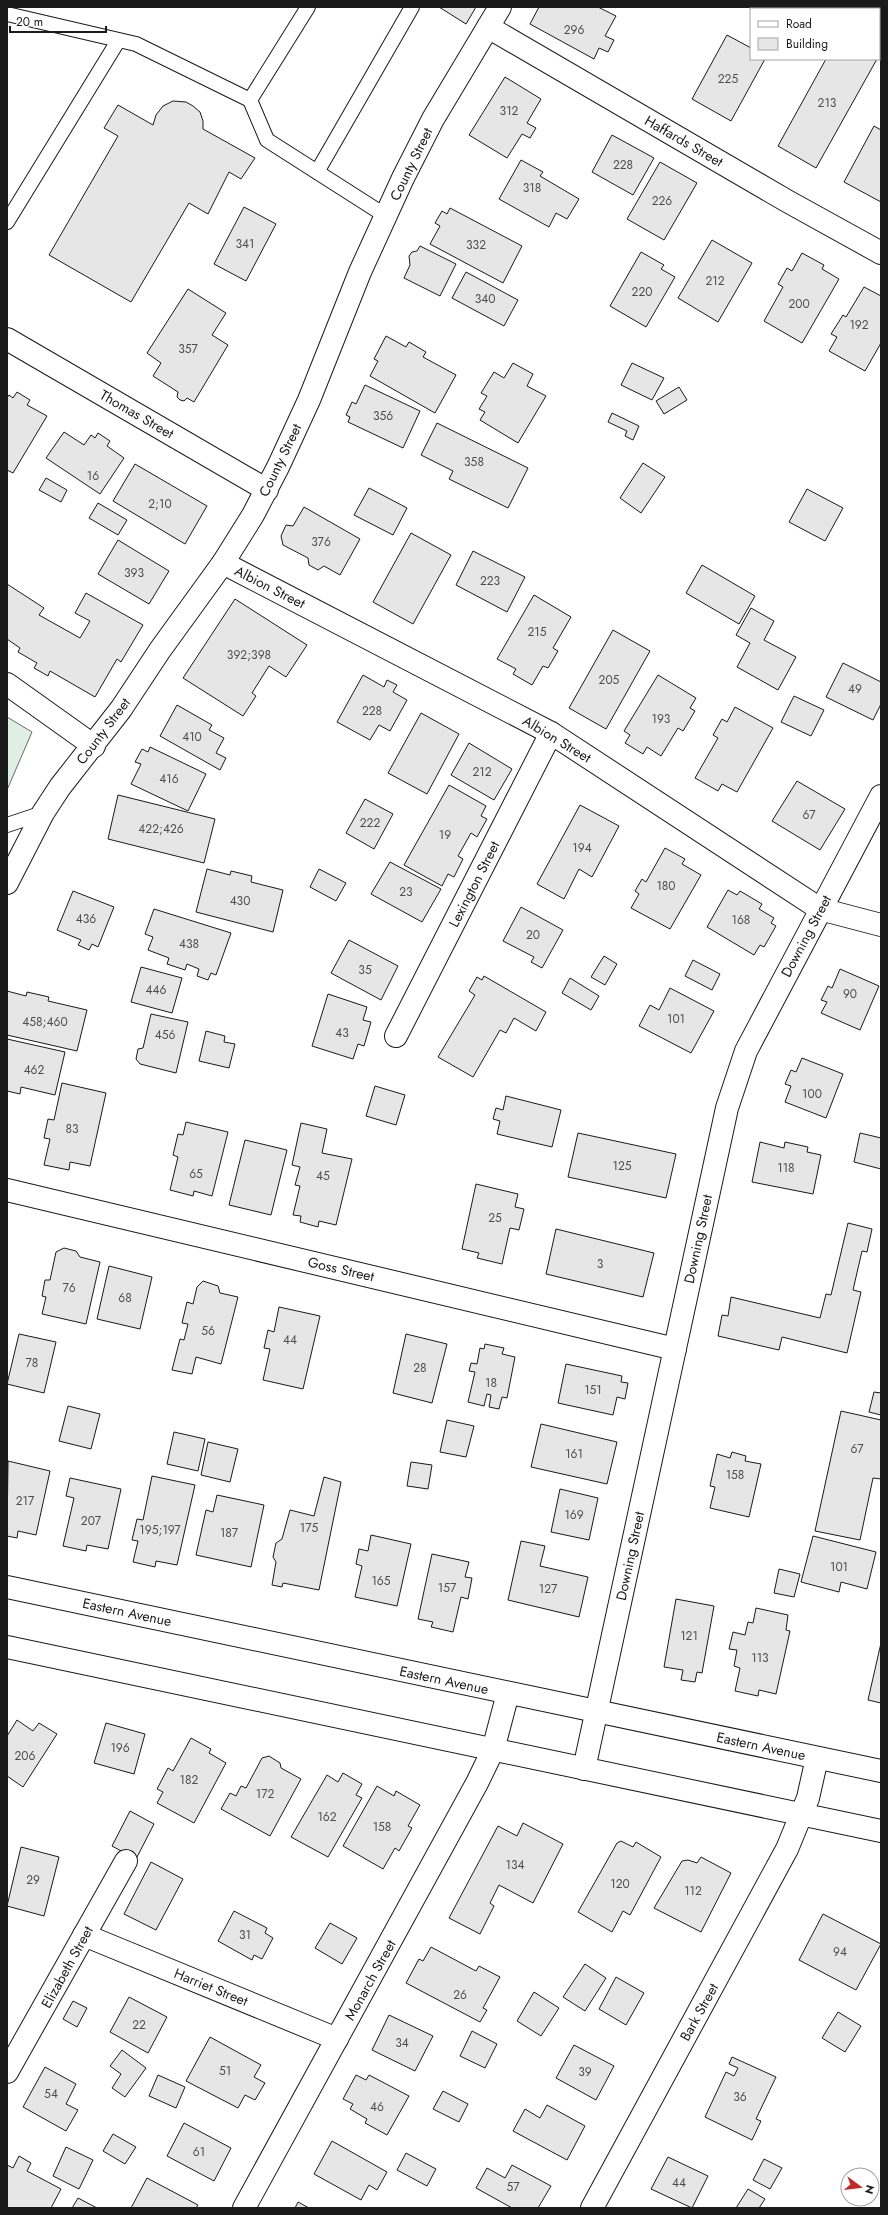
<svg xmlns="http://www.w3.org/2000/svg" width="888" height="2215" font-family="Jost,sans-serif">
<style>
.green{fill:#e0efe3;stroke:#6a6a6a}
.building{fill:#e6e6e6;stroke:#1a1a1a}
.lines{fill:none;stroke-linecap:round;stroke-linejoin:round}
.service-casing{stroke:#1a1a1a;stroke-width:16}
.minor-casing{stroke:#1a1a1a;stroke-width:24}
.tertiary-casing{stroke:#1a1a1a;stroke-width:24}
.primary-casing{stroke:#1a1a1a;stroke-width:24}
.service{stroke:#fff;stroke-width:14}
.minor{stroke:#fff;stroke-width:22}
.tertiary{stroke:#fff;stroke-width:22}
.primary{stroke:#fff;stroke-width:22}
.labels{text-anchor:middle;stroke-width:3;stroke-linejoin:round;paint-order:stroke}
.number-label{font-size:12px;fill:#4d4d4d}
.street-label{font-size:14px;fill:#1a1a1a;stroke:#fff}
</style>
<rect width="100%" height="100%" fill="#fff"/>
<polygon class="green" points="7,717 32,732 7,790"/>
<g class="building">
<polygon points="439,7 476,7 466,24"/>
<polygon points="539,7 598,7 616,16 605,36 614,40 608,52 599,48 594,59 530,24"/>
<polygon points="775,7 799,7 803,9 774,9"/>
<polygon points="727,35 751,48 751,59 765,59 731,121 692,99"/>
<polygon points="826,59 877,59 816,168 778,146"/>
<polygon points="505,77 541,99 527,123 536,128 530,138 522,134 507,158 469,135"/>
<polygon points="173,101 186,102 193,106 200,112 203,121 203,129 255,158 241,179 229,172 208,214 189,203 131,302 49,255 118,136 104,128 118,105 153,125 156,115 163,106"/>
<polygon points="874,126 881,130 881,202 844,182"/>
<polygon points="612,135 654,158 633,195 592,172"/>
<polygon points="521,160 543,172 540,176 579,199 567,219 556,213 549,227 499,199"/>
<polygon points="660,162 697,183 664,240 627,219"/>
<polygon points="244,207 276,224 246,281 214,264"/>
<polygon points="450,208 522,246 503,283 430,244 440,226 435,223 442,211 447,214"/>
<polygon points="712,240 752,263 718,322 678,298"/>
<polygon points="420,246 456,264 440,296 404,278 410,265 409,256 412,252 417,251"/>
<polygon points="641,252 664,265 661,269 675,277 646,327 610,306"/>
<polygon points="802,253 824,265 822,269 839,279 802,343 764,321 783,287 778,284 787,268 792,271"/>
<polygon points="466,272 518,300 504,326 452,298"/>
<polygon points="864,287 881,296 881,343 865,371 829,351 837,337 831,334 843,315 846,317"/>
<polygon points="188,289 226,313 212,335 228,345 194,402 187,398 184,401 180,400 177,397 178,392 153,376 161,363 147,353"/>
<polygon points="386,336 406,347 409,342 426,352 423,357 456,375 435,413 370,376 378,361 374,359"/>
<polygon points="513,363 533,374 527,386 546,396 518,443 480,420 485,412 479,409 487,396 481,393 494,372 504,378"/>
<polygon points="632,363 664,378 652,400 621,385"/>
<polygon points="365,385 420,411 403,448 348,422 350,417 346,415 352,402 356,404"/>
<polygon points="679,387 687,400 664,414 656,401"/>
<polygon points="17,392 30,400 27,405 47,416 13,473 7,470 7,398 9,395 13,398"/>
<polygon points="612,413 639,426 633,440 625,436 627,431 608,422"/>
<polygon points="437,423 528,468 508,508 449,479 453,471 421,455"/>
<polygon points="64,432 84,445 91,435 95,438 98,433 110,441 107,446 124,458 100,494 46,458"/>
<polygon points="643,463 665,477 641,513 620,498"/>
<polygon points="135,464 207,506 185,544 113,501"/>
<polygon points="46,478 67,490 61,502 39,490"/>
<polygon points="369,488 407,508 393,535 354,515"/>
<polygon points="807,489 843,508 825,541 789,522"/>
<polygon points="98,503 127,520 118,535 89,518"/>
<polygon points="304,507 360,539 340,575 324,566 318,570 309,565 308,558 283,545 281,536 286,525 293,526"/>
<polygon points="411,533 451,555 413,624 373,602"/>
<polygon points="118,540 169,571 149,604 98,574"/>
<polygon points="473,551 525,577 507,612 456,585"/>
<polygon points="702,565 755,596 739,624 686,593"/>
<polygon points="7,584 44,608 39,615 80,638 90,621 75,613 86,593 143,625 121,662 117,659 95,697 50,671 48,676 34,668 37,663 18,652 20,648 7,639"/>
<polygon points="534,595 571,617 553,648 558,651 548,668 543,666 532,685 513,674 516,669 497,659"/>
<polygon points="235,599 307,645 286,677 269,666 252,693 256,696 243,716 183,678"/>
<polygon points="751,608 774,621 764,640 796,657 778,690 737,667 750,643 736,635"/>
<polygon points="613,630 650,651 606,729 569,708"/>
<polygon points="843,663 881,682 881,704 873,720 826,697"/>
<polygon points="363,675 384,687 387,680 397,685 393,692 407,700 390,731 379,725 370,740 337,722"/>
<polygon points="658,675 696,698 690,708 695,711 683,731 678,728 661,756 647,747 643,754 625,743 630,735 624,731"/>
<polygon points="794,696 824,710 811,736 781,722"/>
<polygon points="177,705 212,725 209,730 224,738 216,753 226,758 220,770 160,736"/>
<polygon points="735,707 773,728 737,792 722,784 718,791 695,778 718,738 713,735 722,719 727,722"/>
<polygon points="421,713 459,734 427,794 388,773"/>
<polygon points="469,743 512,769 494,800 451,775"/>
<polygon points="150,747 206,774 188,811 131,784 141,764 135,762 142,749 148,752"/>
<polygon points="797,781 845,809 820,850 772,821"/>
<polygon points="449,785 486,806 481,816 487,819 477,837 471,833 458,856 463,859 454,877 448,874 442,886 404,865"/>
<polygon points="118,795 215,819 204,863 108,839"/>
<polygon points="365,799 393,814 374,849 346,833"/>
<polygon points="580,805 619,826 592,877 579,869 564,899 537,884"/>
<polygon points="665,848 685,859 682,864 701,875 670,929 631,908 639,894 635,891 642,879 646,882"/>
<polygon points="390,862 441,889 422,922 371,894"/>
<polygon points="207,869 230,875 231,871 252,876 251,882 283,890 273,932 196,912"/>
<polygon points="319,869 346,883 336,901 310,887"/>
<polygon points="728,890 737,895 740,891 762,904 759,909 774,918 771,923 776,926 764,947 760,945 754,955 707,927"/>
<polygon points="73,891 114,907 98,947 92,944 89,950 78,945 81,940 57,930"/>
<polygon points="521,907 563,930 542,968 531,962 534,957 503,941"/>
<polygon points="154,909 231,933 216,975 211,973 208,980 197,976 199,969 187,964 185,970 167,964 169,958 148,950 153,937 145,934"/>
<polygon points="349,940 398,966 381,1000 331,973"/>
<polygon points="604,956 617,964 605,985 591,977"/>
<polygon points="693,960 720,974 712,990 685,976"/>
<polygon points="141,967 182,978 172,1013 131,1002"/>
<polygon points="840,969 879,986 860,1030 821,1013 827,1002 821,1000 828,986 832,988"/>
<polygon points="484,976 546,1012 536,1031 514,1018 506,1033 500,1030 473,1077 438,1057 475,995 469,991 477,977 482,980"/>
<polygon points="570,978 599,996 591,1010 562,993"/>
<polygon points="670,988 714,1011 691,1053 639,1026 650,1005 659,1010"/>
<polygon points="7,991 26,996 27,992 49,997 48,1001 87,1010 77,1051 7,1035"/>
<polygon points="328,994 367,1007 363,1020 371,1022 364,1046 358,1044 353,1059 312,1046"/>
<polygon points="151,1014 188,1022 176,1073 140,1064 136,1059 138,1049 143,1048"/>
<polygon points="206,1031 225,1036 224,1042 235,1044 229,1068 199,1061"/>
<polygon points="7,1039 65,1052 55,1095 21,1087 20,1094 7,1091"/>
<polygon points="802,1058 843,1074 826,1118 785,1102 791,1086 785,1084 791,1070 796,1072"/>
<polygon points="62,1083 106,1093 90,1166 70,1162 69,1170 44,1165 50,1139 44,1138 48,1119 54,1120"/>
<polygon points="375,1086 405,1095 396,1125 366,1116"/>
<polygon points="506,1096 561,1110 552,1147 497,1134 500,1121 493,1119 496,1108 503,1110"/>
<polygon points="186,1122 228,1132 212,1196 194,1191 193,1196 170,1190 178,1157 173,1155 178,1134 183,1135"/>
<polygon points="301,1123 327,1129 322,1153 352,1159 336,1225 319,1221 318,1227 300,1222 301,1216 293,1215 300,1186 295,1185 300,1167 292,1165"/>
<polygon points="578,1133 676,1154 666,1198 568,1177"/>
<polygon points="860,1133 881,1138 881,1169 854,1162"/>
<polygon points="245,1140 287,1150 271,1215 229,1205"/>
<polygon points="760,1142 784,1148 785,1142 808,1147 807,1152 821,1155 813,1194 752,1182"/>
<polygon points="476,1184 518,1194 515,1207 524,1209 519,1230 510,1228 502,1264 477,1258 479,1253 462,1249"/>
<polygon points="848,1223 872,1229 867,1252 862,1251 853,1290 861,1292 847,1353 782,1337 779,1350 718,1336 722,1315 728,1316 731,1297 820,1318 826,1294 831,1295"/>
<polygon points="556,1229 654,1253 643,1297 546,1274"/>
<polygon points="64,1248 76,1251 80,1257 100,1262 86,1324 42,1314 46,1297 42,1296 45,1280 50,1280 56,1252"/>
<polygon points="109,1266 152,1277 140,1329 97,1319"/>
<polygon points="203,1281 218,1286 220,1293 238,1297 221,1364 196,1357 192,1374 172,1370 180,1339 184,1340 188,1324 182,1323 187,1302 193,1304 197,1287"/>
<polygon points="279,1307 320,1316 303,1389 263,1380 270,1349 264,1348 268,1330 274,1332"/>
<polygon points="19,1334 56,1342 44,1393 7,1384"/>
<polygon points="406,1334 447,1344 432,1403 393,1393"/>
<polygon points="485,1344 504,1348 502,1354 515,1357 507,1398 502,1397 499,1409 489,1407 491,1395 487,1394 484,1406 468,1402 475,1372 469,1371 471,1363 477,1364 480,1348 484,1349"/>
<polygon points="566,1364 622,1376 621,1382 628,1383 625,1399 617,1397 613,1415 558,1403"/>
<polygon points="874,1392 881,1393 881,1415 869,1412"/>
<polygon points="68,1406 100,1414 91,1449 59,1441"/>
<polygon points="841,1411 881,1420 881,1479 873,1478 860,1540 815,1531"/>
<polygon points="447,1420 474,1426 466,1457 440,1452"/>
<polygon points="541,1424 617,1442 607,1484 531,1467"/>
<polygon points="174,1432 205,1439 198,1471 167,1464"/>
<polygon points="208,1442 238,1449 230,1482 201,1475"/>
<polygon points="732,1452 746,1456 745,1461 761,1464 749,1517 710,1508 715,1487 710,1486 717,1454 730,1458"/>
<polygon points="8,1461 50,1471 36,1535 18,1531 17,1538 7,1536"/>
<polygon points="411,1462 432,1465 428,1489 407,1486"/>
<polygon points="152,1476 195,1485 177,1565 156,1561 155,1567 133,1562 138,1541 132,1540 137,1519 143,1520"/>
<polygon points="324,1477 341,1482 319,1590 283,1583 282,1587 272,1585 276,1562 273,1557 276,1543 282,1539 290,1510 314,1516"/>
<polygon points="70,1478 121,1489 108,1549 87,1545 86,1551 63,1546 74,1498 66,1496"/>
<polygon points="560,1489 598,1498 589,1540 551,1532"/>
<polygon points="217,1495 264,1505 251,1567 196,1555 206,1510 213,1512"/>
<polygon points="371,1535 411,1544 397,1606 355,1597 362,1566 356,1564 359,1549 368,1551"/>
<polygon points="813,1536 876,1552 867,1589 841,1582 839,1592 801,1582"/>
<polygon points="521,1541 545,1546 540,1566 588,1577 579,1617 508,1600"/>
<polygon points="432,1554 469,1562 465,1577 472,1578 468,1599 461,1597 453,1632 431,1627 433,1622 418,1619"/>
<polygon points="779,1569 800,1574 794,1597 774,1593"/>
<polygon points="676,1599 714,1606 702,1673 697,1672 695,1682 681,1680 683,1670 664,1667"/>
<polygon points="756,1608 788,1615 786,1630 790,1631 776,1694 759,1690 758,1696 735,1691 740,1668 734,1666 737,1650 729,1649 733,1632 745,1635 748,1622 753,1623"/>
<polygon points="881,1643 881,1703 868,1700"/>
<polygon points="17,1720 33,1731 39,1723 57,1734 23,1787 7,1776 7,1736"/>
<polygon points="106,1723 145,1734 134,1774 94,1763"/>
<polygon points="191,1738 211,1749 209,1753 226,1763 194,1823 157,1803 163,1792 157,1789 168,1768 173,1771"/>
<polygon points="269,1756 280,1763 281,1768 301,1779 270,1836 221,1809 230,1793 236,1796 241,1786 246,1788 262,1758"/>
<polygon points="343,1773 362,1784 356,1795 362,1798 328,1857 291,1837 327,1775 338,1782"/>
<polygon points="377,1786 394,1796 396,1791 420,1805 408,1826 412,1828 399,1851 395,1848 383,1869 343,1846"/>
<polygon points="130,1811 154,1824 136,1859 112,1846"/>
<polygon points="523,1823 563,1844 533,1903 499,1885 490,1903 494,1906 480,1934 449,1918 498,1826 517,1836"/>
<polygon points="621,1841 633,1847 636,1842 661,1857 630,1915 623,1911 612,1932 578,1912 617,1843"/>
<polygon points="21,1847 59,1857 44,1916 7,1906"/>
<polygon points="701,1857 731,1873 701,1932 654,1908 682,1861 688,1860 697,1863"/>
<polygon points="151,1862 183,1879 156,1930 124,1914"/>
<polygon points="234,1911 267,1928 265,1933 273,1938 262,1959 254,1955 252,1960 218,1941"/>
<polygon points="823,1914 881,1944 856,1990 799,1960"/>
<polygon points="330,1923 357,1938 342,1964 315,1948"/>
<polygon points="431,1947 476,1971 479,1966 500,1977 483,2008 487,2010 480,2022 406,1983 419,1959 423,1961"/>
<polygon points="585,1964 606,1978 585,2011 563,1997"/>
<polygon points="616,1977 644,1993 626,2025 599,2009"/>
<polygon points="534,1992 559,2008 541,2036 517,2021"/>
<polygon points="129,1997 167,2017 148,2053 110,2032"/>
<polygon points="73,2001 87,2008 77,2027 63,2019"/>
<polygon points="838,2012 861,2026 845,2052 822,2038"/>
<polygon points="389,2015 433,2036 415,2071 372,2050"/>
<polygon points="472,2031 497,2044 485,2068 460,2056"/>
<polygon points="210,2037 261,2065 254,2077 265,2083 255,2100 245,2095 238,2108 186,2081"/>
<polygon points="574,2045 614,2066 596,2100 556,2078"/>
<polygon points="122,2050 146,2068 125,2097 112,2088 121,2074 110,2066"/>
<polygon points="732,2057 776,2077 756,2119 761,2121 752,2140 705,2117 726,2072 734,2076 738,2068 729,2064"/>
<polygon points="45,2067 76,2084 66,2104 78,2110 66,2131 23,2107"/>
<polygon points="158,2075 185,2087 176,2108 149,2096"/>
<polygon points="356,2075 366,2080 369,2075 409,2096 387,2135 365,2123 367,2119 350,2109 353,2104 343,2099"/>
<polygon points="443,2091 468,2104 459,2122 433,2109"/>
<polygon points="547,2105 585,2126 567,2160 513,2131 525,2109 540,2118"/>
<polygon points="184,2123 231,2148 214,2181 167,2156"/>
<polygon points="113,2134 136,2147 125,2164 103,2151"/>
<polygon points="332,2141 387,2172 377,2190 369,2185 361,2200 314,2174"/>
<polygon points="66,2147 93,2160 79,2189 53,2176"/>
<polygon points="406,2153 436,2169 427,2186 397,2170"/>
<polygon points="19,2156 31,2163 27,2171 61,2189 51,2208 7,2208 7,2165 13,2168"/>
<polygon points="668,2157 708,2176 692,2208 651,2189"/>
<polygon points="764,2159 782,2168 770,2189 753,2180"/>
<polygon points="512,2165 551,2186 538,2208 512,2208 476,2188 487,2168 505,2178"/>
<polygon points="147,2178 198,2205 196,2208 131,2208"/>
<polygon points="748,2189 765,2199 759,2208 736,2208"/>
<polygon points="78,2198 97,2208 72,2208"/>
<polygon points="298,2202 309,2208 295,2208"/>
</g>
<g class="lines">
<defs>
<g id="service">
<polyline points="7,14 136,44 250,100 267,140 386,216"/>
<polyline points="250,100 308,7"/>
<polyline points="317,172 412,7"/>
<polyline points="7,222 118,41"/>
<polyline points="7,825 43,813"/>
</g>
<g id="minor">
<polyline points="488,27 787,201 881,253"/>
<polyline points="7,339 267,490"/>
<polyline points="223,563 551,733 820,909 881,925"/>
<polyline points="7,684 94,746"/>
<polyline points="396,1036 551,733"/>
<polyline points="7,1190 675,1349"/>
<polyline points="584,1769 727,1108 746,1051 881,796"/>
<polyline points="84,1935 337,2039"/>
<polyline points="7,2072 126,1861"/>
<polyline points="244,2208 477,1783 493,1750 508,1693"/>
<polyline points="592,2208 787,1849 808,1798 817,1758"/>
</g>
<polyline id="tertiary" points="7,883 43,813 60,787 121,709 160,650 223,563 253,515 278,467 309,400 360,272 403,178 433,119 500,7"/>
<g id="primary">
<polyline points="7,1587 881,1771"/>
<polyline points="7,1647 881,1831"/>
</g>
</defs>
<use href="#service" class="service-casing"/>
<use href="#minor" class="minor-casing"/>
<use href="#tertiary" class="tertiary-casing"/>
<use href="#primary" class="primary-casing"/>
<use href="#service" class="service"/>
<use href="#minor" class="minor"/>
<use href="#tertiary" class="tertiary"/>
<use href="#primary" class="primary"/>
</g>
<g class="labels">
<g class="number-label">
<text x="574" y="34">296</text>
<text x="728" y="83">225</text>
<text x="827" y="107">213</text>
<text x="509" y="115">312</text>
<text x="623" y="169">228</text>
<text x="532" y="192">318</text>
<text x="662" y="205">226</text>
<text x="245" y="248">341</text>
<text x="476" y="249">332</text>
<text x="715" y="285">212</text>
<text x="642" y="296">220</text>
<text x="485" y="303">340</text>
<text x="799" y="308">200</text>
<text x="859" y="329">192</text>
<text x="188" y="353">357</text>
<text x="383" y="420">356</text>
<text x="474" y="466">358</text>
<text x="93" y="480">16</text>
<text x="160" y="508">2;10</text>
<text x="321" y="546">376</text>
<text x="134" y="577">393</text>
<text x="490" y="585">223</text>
<text x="537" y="636">215</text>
<text x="249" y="659">392;398</text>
<text x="609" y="684">205</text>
<text x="855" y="693">49</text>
<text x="372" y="715">228</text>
<text x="661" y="723">193</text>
<text x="192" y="741">410</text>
<text x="482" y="776">212</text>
<text x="169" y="783">416</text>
<text x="809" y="819">67</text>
<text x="370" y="827">222</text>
<text x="161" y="833">422;426</text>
<text x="445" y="839">19</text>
<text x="582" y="852">194</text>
<text x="666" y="890">180</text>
<text x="406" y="896">23</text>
<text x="240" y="905">430</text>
<text x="86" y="923">436</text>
<text x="741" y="924">168</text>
<text x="533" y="939">20</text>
<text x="189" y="948">438</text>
<text x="365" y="974">35</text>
<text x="156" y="994">446</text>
<text x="850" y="998">90</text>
<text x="676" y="1023">101</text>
<text x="45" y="1026">458;460</text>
<text x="342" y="1037">43</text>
<text x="165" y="1039">456</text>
<text x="34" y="1074">462</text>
<text x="812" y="1098">100</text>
<text x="72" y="1133">83</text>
<text x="622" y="1170">125</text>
<text x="786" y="1172">118</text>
<text x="196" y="1178">65</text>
<text x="323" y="1180">45</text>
<text x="495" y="1222">25</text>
<text x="600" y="1268">3</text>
<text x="69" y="1292">76</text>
<text x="125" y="1302">68</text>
<text x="208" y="1335">56</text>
<text x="290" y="1344">44</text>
<text x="32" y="1367">78</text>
<text x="420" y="1372">28</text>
<text x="491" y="1387">18</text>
<text x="593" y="1394">151</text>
<text x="857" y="1453">67</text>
<text x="574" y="1458">161</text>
<text x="735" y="1479">158</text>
<text x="25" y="1505">217</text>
<text x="574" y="1519">169</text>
<text x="91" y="1525">207</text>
<text x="309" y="1532">175</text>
<text x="160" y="1534">195;197</text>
<text x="229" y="1537">187</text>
<text x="839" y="1571">101</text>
<text x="381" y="1585">165</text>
<text x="447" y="1592">157</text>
<text x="548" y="1593">127</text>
<text x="689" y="1640">121</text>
<text x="760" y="1662">113</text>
<text x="120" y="1752">196</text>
<text x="25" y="1760">206</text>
<text x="189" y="1784">182</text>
<text x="265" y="1798">172</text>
<text x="327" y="1821">162</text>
<text x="382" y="1831">158</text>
<text x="515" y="1869">134</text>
<text x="33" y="1884">29</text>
<text x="620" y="1888">120</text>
<text x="693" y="1895">112</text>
<text x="245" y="1939">31</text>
<text x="840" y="1956">94</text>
<text x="460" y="1999">26</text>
<text x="139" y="2029">22</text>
<text x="402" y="2047">34</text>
<text x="225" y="2075">51</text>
<text x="585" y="2076">39</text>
<text x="51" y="2098">54</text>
<text x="740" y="2101">36</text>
<text x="377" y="2111">46</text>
<text x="199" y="2156">61</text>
<text x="679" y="2187">44</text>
<text x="513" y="2191">57</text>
</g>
<g class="street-label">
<text transform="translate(684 141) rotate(30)" y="5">Haffards Street</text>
<text transform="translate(411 164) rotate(-64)" y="5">County Street</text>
<text transform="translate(137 414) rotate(30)" y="5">Thomas Street</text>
<text transform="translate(280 460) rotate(-64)" y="5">County Street</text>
<text transform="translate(270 587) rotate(27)" y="5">Albion Street</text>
<text transform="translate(103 731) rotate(-53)" y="5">County Street</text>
<text transform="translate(557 739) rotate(31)" y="5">Albion Street</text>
<text transform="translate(474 884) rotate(-63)" y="5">Lexington Street</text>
<text transform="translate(806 936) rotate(-62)" y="5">Downing Street</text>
<text transform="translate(698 1239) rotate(-78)" y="5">Downing Street</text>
<text transform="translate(341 1269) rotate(13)" y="5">Goss Street</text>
<text transform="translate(630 1556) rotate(-78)" y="5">Downing Street</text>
<text transform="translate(127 1612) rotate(12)" y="5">Eastern Avenue</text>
<text transform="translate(444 1680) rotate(12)" y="5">Eastern Avenue</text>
<text transform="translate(761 1746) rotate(12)" y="5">Eastern Avenue</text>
<text transform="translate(67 1967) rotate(-61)" y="5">Elizabeth Street</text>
<text transform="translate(370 1980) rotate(-61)" y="5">Monarch Street</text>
<text transform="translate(211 1987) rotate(22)" y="5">Harriet Street</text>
<text transform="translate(699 2012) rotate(-61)" y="5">Bark Street</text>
</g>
</g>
<rect width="888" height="2215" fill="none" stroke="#1a1a1a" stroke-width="16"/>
<rect x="750" y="8" width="130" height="52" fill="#ffffff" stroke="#a3a3a3"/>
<rect x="758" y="21" width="20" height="6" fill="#ffffff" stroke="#a3a3a3"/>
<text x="786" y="28" font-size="12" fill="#1a1a1a">Road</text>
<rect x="758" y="38" width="20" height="12" fill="#e6e6e6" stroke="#a3a3a3"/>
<text x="786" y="48" font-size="12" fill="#1a1a1a">Building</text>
<g transform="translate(860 2187) rotate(105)"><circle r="19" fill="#ffffff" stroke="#a3a3a3"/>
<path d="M0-3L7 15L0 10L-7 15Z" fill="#c62828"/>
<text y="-6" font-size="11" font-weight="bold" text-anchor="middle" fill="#1a1a1a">N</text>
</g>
<path d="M10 26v6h96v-6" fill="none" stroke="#1a1a1a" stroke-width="2"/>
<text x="16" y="26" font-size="12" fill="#1a1a1a" stroke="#ffffff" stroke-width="3" paint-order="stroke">20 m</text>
</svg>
